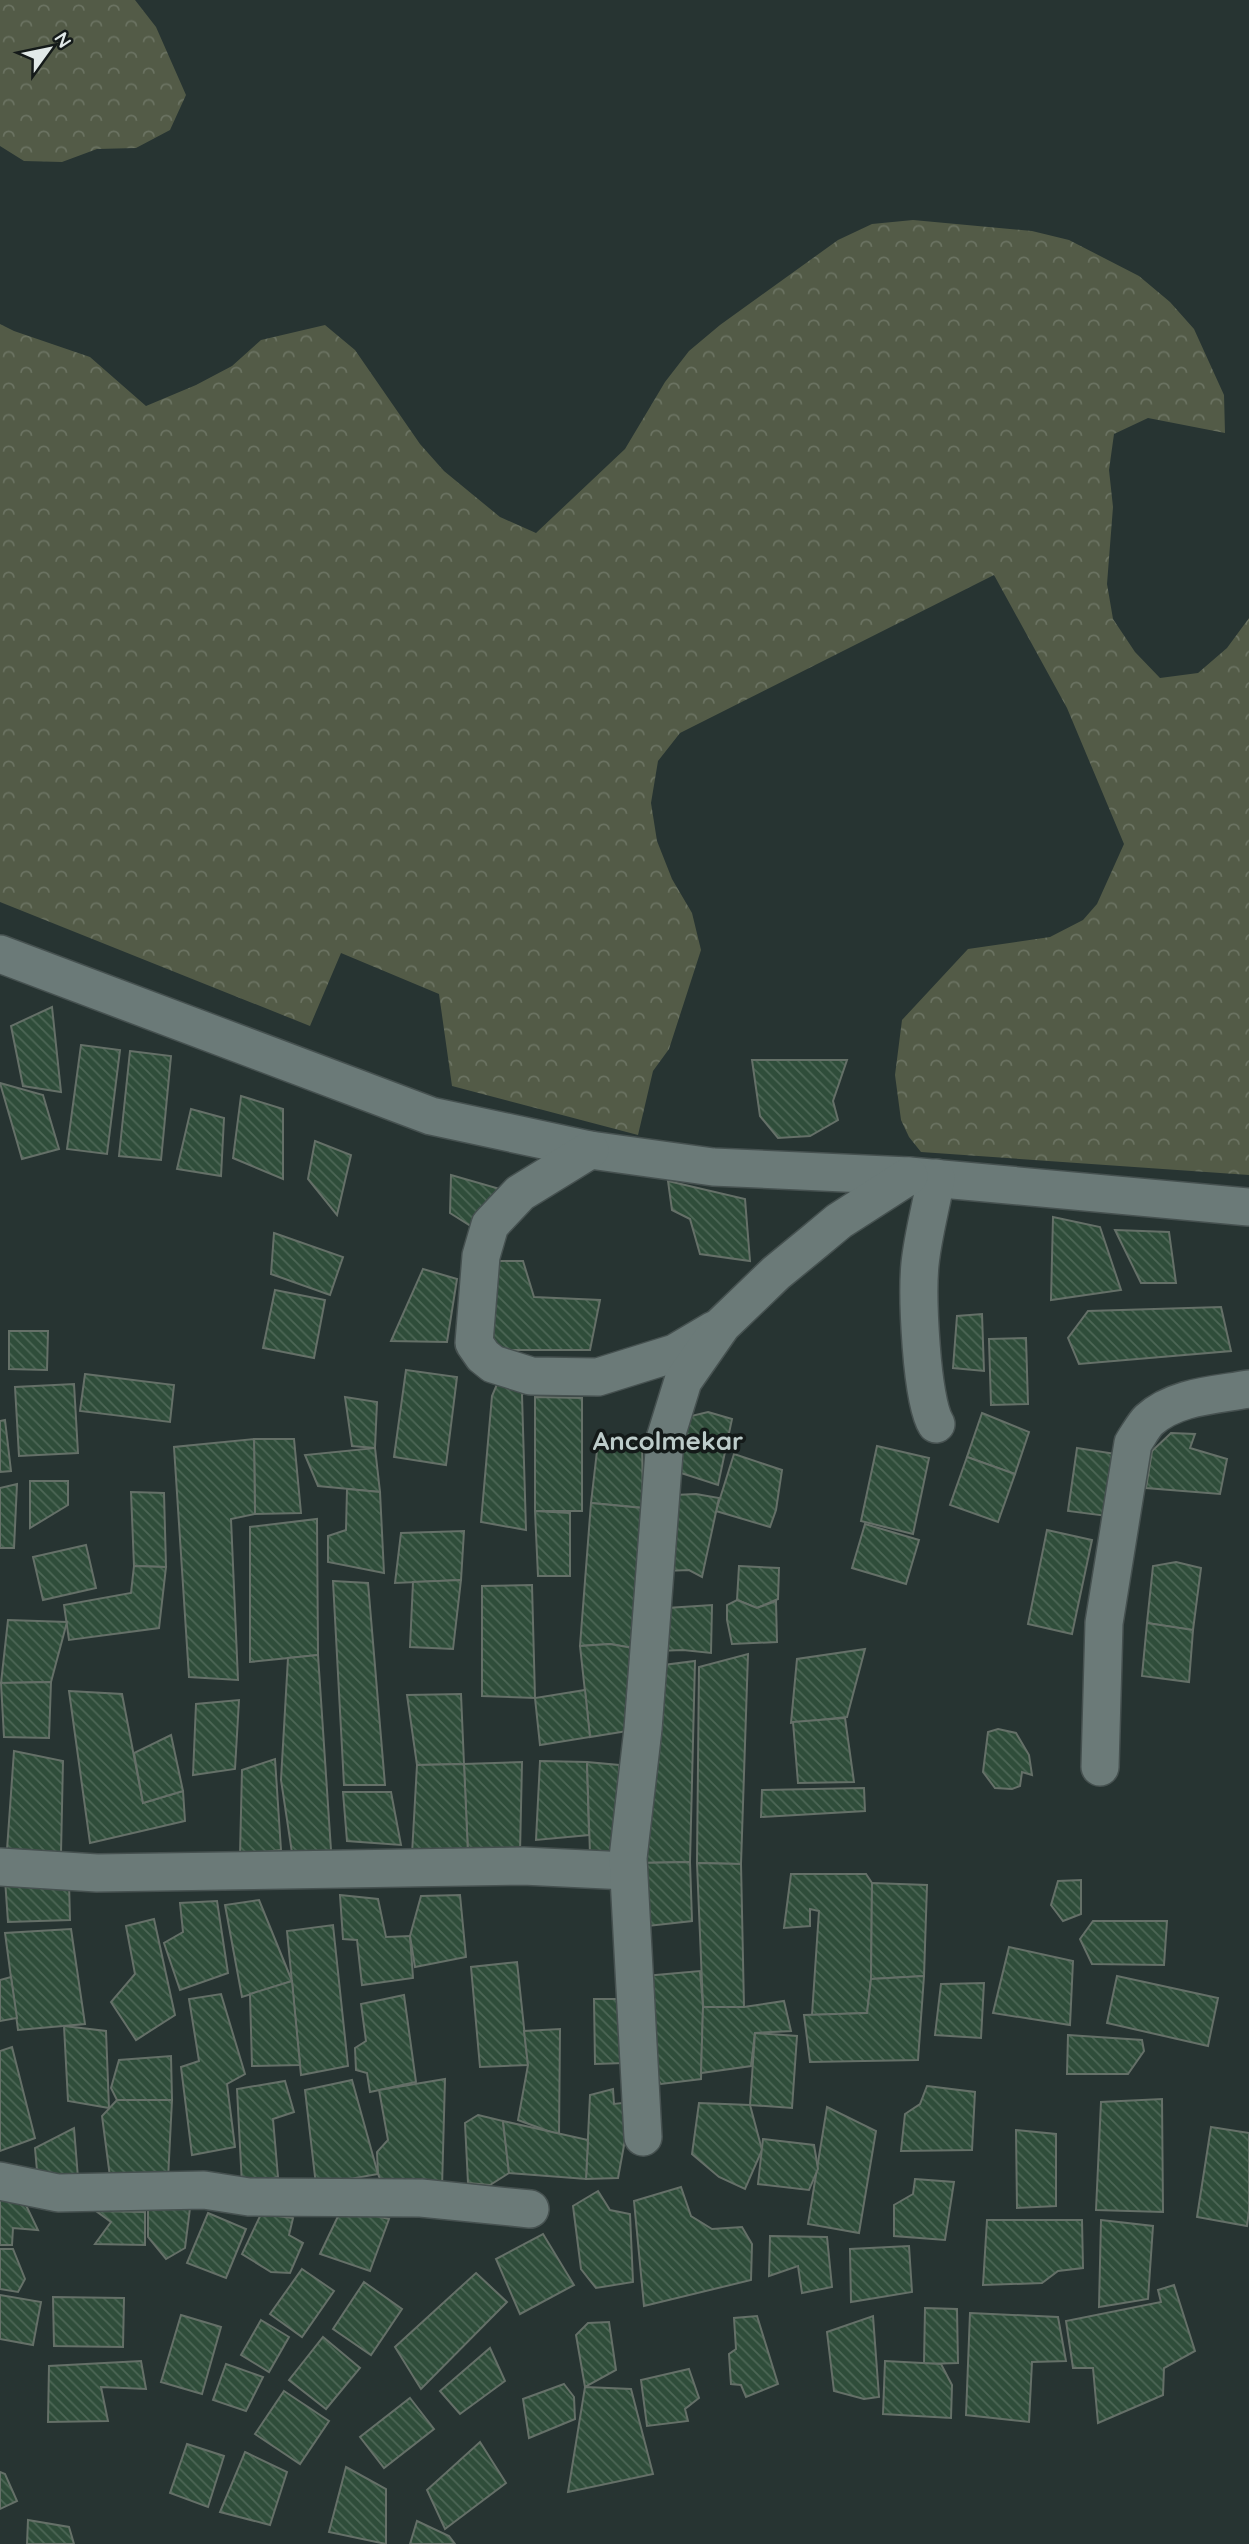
<svg xmlns="http://www.w3.org/2000/svg" width="1249" height="2544" font-family="Quicksand,sans-serif">
<style>
.forest{fill:url(#forest-crowns)}
.building{fill:url(#building-back-hatch);stroke:#657068;stroke-width:2}
.lines{fill:none;stroke-linecap:round;stroke-linejoin:round}
.street-casing{stroke:#465150;stroke-width:40}
.street{stroke:#6b7a78;stroke-width:37}
.labels{text-anchor:middle;stroke-width:7;stroke-linejoin:round;paint-order:stroke}
.quarter-label{font-size:26px;font-weight:bold;fill:#bdccca;stroke:#141a19}
</style>
<defs>
<pattern id="forest-crowns" width="20" height="18" patternUnits="userSpaceOnUse" patternTransform="scale(1.75)"><rect width="20" height="18" fill="#535b47"/><path d="M2 6a3 3 0 1 1 6 0M12 15a3 3 0 1 1 6 0" fill="none" stroke="#6b7362"/></pattern>
<pattern id="building-back-hatch" width="6" height="6" patternUnits="userSpaceOnUse" patternTransform="scale(1.75)"><rect width="6" height="6" fill="#2f4d3a"/><path d="M-1 5l2 2M0 0l6 6M5-1l2 2" fill="none" stroke="#4d6756"/></pattern>
</defs>
<rect width="100%" height="100%" fill="#273432"/>
<g class="forest">
<polygon points="0,0 135,0 156,27 186,95 170,130 136,148 97,149 62,162 24,161 0,146"/>
<polygon points="913,220 1032,231 1069,240 1139,276 1170,302 1194,329 1224,395 1225,433 1148,418 1114,434 1109,470 1113,507 1107,584 1113,619 1135,652 1160,678 1198,673 1227,648 1249,618 1249,1175 921,1152 909,1137 901,1120 895,1075 902,1020 968,949 1050,937 1083,920 1097,904 1124,844 1067,708 994,575 680,733 658,761 651,803 657,841 672,879 692,913 701,950 669,1049 653,1071 638,1135 452,1086 439,994 341,953 310,1026 0,902 0,324 14,331 90,357 146,406 196,385 232,366 261,340 325,325 355,350 420,444 444,471 500,517 536,533 625,449 665,382 689,351 720,325 838,240 872,224"/>
</g>
<g class="building">
<polygon points="52,1007 61,1092 23,1086 11,1026"/>
<polygon points="81,1045 120,1050 107,1154 67,1149"/>
<polygon points="130,1051 171,1056 161,1160 119,1156"/>
<polygon points="752,1060 847,1060 833,1101 838,1120 810,1136 778,1138 760,1116"/>
<polygon points="0,1083 43,1095 59,1149 22,1159"/>
<polygon points="241,1096 283,1109 283,1179 233,1158"/>
<polygon points="191,1109 224,1118 221,1176 177,1169"/>
<polygon points="315,1141 351,1155 337,1215 308,1179"/>
<polygon points="451,1175 507,1191 482,1233 450,1213"/>
<polygon points="668,1181 745,1199 750,1261 700,1254 690,1219 672,1210"/>
<polygon points="1053,1217 1100,1227 1121,1290 1051,1300"/>
<polygon points="1115,1230 1169,1232 1176,1283 1141,1283"/>
<polygon points="274,1233 343,1257 330,1295 271,1274"/>
<polygon points="496,1261 523,1261 534,1297 600,1300 590,1350 489,1350"/>
<polygon points="423,1269 457,1279 447,1342 391,1341"/>
<polygon points="275,1290 325,1300 314,1358 263,1348"/>
<polygon points="1221,1307 1231,1351 1079,1364 1068,1338 1088,1311"/>
<polygon points="982,1314 984,1371 953,1368 957,1316"/>
<polygon points="9,1331 48,1331 47,1370 9,1369"/>
<polygon points="1026,1338 1028,1404 991,1405 989,1339"/>
<polygon points="406,1370 457,1377 446,1465 394,1457"/>
<polygon points="503,1370 530,1383 522,1395 526,1530 481,1522 492,1396"/>
<polygon points="85,1374 174,1385 170,1422 80,1411"/>
<polygon points="74,1384 78,1453 19,1456 15,1387"/>
<polygon points="345,1397 377,1402 375,1448 352,1446"/>
<polygon points="535,1397 582,1398 582,1511 535,1511"/>
<polygon points="708,1412 732,1419 718,1485 678,1472 687,1417"/>
<polygon points="982,1413 1029,1432 1015,1474 967,1457"/>
<polygon points="5,1420 11,1471 0,1472 0,1421"/>
<polygon points="1171,1433 1195,1434 1190,1448 1227,1459 1220,1494 1146,1488 1152,1451"/>
<polygon points="613,1437 642,1437 643,1508 591,1503 597,1451"/>
<polygon points="254,1439 294,1439 301,1513 255,1514"/>
<polygon points="254,1439 255,1514 231,1519 238,1680 189,1677 174,1447"/>
<polygon points="877,1446 929,1458 913,1534 861,1521"/>
<polygon points="375,1448 380,1492 318,1486 305,1455"/>
<polygon points="1077,1448 1116,1454 1107,1516 1068,1511"/>
<polygon points="734,1454 782,1470 776,1510 770,1527 716,1511"/>
<polygon points="967,1457 1015,1474 998,1522 950,1505"/>
<polygon points="30,1481 68,1481 68,1505 30,1528"/>
<polygon points="17,1484 14,1548 0,1548 0,1488"/>
<polygon points="347,1489 380,1492 384,1573 328,1562 328,1536 346,1530"/>
<polygon points="131,1492 164,1493 166,1567 134,1566"/>
<polygon points="696,1494 719,1498 702,1577 689,1570 665,1571 674,1495"/>
<polygon points="591,1503 643,1508 633,1648 610,1644 580,1646"/>
<polygon points="535,1511 570,1513 570,1576 538,1576"/>
<polygon points="317,1519 318,1655 250,1662 250,1527"/>
<polygon points="865,1524 919,1540 906,1584 852,1568"/>
<polygon points="1047,1530 1092,1540 1072,1634 1028,1624"/>
<polygon points="464,1531 461,1580 395,1583 401,1533"/>
<polygon points="86,1545 96,1588 43,1600 33,1557"/>
<polygon points="1176,1562 1201,1568 1193,1630 1147,1623 1153,1566"/>
<polygon points="134,1566 166,1567 159,1628 69,1640 64,1605 131,1593"/>
<polygon points="739,1566 779,1568 778,1599 757,1608 737,1600"/>
<polygon points="461,1580 453,1649 410,1647 413,1582"/>
<polygon points="333,1581 368,1583 385,1785 344,1785"/>
<polygon points="532,1585 535,1698 482,1696 482,1586"/>
<polygon points="737,1600 757,1608 776,1601 777,1642 732,1644 727,1620 727,1605"/>
<polygon points="712,1605 711,1653 683,1650 658,1651 667,1608"/>
<polygon points="8,1620 67,1622 51,1682 1,1683"/>
<polygon points="1147,1623 1193,1630 1189,1682 1142,1676"/>
<polygon points="610,1644 633,1648 640,1729 590,1737 580,1646"/>
<polygon points="865,1649 847,1717 791,1723 797,1659"/>
<polygon points="748,1654 741,1864 697,1863 699,1667"/>
<polygon points="318,1655 332,1865 294,1866 281,1780 288,1658"/>
<polygon points="695,1661 690,1862 638,1863 656,1666"/>
<polygon points="51,1682 49,1738 4,1737 1,1683"/>
<polygon points="585,1690 590,1737 540,1745 535,1698"/>
<polygon points="69,1691 122,1694 143,1803 183,1791 185,1821 90,1843"/>
<polygon points="461,1694 464,1764 417,1765 407,1695"/>
<polygon points="239,1700 235,1769 193,1775 196,1704"/>
<polygon points="845,1718 854,1782 798,1783 793,1722"/>
<polygon points="998,1729 1016,1733 1029,1755 1032,1775 1022,1772 1020,1786 1012,1789 995,1788 983,1772 988,1732"/>
<polygon points="171,1735 183,1791 143,1803 134,1753"/>
<polygon points="14,1751 63,1761 61,1853 6,1864"/>
<polygon points="275,1759 281,1850 240,1855 242,1770"/>
<polygon points="540,1761 587,1762 589,1835 536,1840"/>
<polygon points="522,1762 520,1853 468,1854 464,1764"/>
<polygon points="587,1762 619,1765 625,1857 590,1854"/>
<polygon points="464,1764 468,1854 412,1854 417,1765"/>
<polygon points="864,1788 865,1811 761,1817 762,1790"/>
<polygon points="343,1792 391,1792 401,1845 347,1841"/>
<polygon points="690,1862 692,1921 639,1927 638,1863"/>
<polygon points="697,1863 741,1864 744,2007 703,2007"/>
<polygon points="791,1874 866,1874 872,1883 871,1979 867,2013 812,2015 819,1911 810,1909 810,1926 784,1928"/>
<polygon points="5,1879 69,1883 70,1920 8,1922"/>
<polygon points="1081,1880 1081,1914 1063,1921 1051,1905 1058,1881"/>
<polygon points="872,1883 927,1885 924,1976 871,1979"/>
<polygon points="340,1895 378,1899 386,1937 410,1936 413,1978 362,1985 357,1940 343,1939"/>
<polygon points="460,1895 466,1957 415,1967 410,1936 421,1896"/>
<polygon points="259,1900 292,1981 242,1997 225,1905"/>
<polygon points="217,1901 228,1973 180,1990 164,1943 183,1932 180,1903"/>
<polygon points="154,1919 175,2015 136,2040 111,2002 135,1974 126,1926"/>
<polygon points="1093,1921 1167,1921 1164,1965 1092,1964 1080,1939"/>
<polygon points="333,1925 348,2066 301,2075 287,1931"/>
<polygon points="71,1929 85,2024 18,2030 5,1933"/>
<polygon points="1009,1947 1073,1961 1070,2025 993,2013"/>
<polygon points="517,1962 528,2065 480,2067 471,1967"/>
<polygon points="700,1971 703,2007 701,2079 661,2084 647,2064 645,1976"/>
<polygon points="924,1976 918,2060 810,2062 804,2015 867,2013 871,1979"/>
<polygon points="1117,1976 1218,1998 1208,2046 1107,2023"/>
<polygon points="11,1977 17,2018 0,2021 0,1980"/>
<polygon points="292,1981 300,2065 252,2066 250,1994"/>
<polygon points="984,1983 981,2038 935,2035 941,1984"/>
<polygon points="221,1994 245,2074 227,2084 235,2147 192,2155 181,2067 199,2061 189,1999"/>
<polygon points="404,1995 416,2082 370,2092 367,2073 356,2070 355,2048 366,2041 361,2004"/>
<polygon points="594,1999 622,1999 624,2063 595,2064"/>
<polygon points="784,2001 791,2031 755,2033 751,2066 701,2073 703,2007 744,2007"/>
<polygon points="64,2026 106,2031 109,2108 68,2101"/>
<polygon points="560,2029 559,2135 518,2120 528,2065 524,2031"/>
<polygon points="755,2033 797,2036 792,2108 750,2105"/>
<polygon points="1068,2035 1142,2040 1144,2051 1128,2074 1067,2074"/>
<polygon points="12,2047 35,2138 0,2151 0,2051"/>
<polygon points="171,2056 172,2100 137,2102 117,2100 111,2088 119,2060"/>
<polygon points="445,2079 442,2188 385,2191 378,2174 377,2152 388,2140 379,2090"/>
<polygon points="352,2080 378,2174 316,2185 305,2090"/>
<polygon points="285,2081 294,2112 273,2119 278,2177 242,2185 237,2089"/>
<polygon points="927,2086 975,2092 972,2150 901,2151 905,2114 920,2104"/>
<polygon points="613,2089 614,2104 632,2102 618,2178 586,2179 590,2095"/>
<polygon points="1162,2099 1163,2212 1096,2210 1101,2102"/>
<polygon points="117,2100 172,2100 168,2179 110,2177 102,2116"/>
<polygon points="699,2103 750,2105 762,2150 745,2189 719,2177 692,2154"/>
<polygon points="827,2107 876,2131 859,2233 808,2224"/>
<polygon points="478,2115 503,2121 509,2173 490,2185 468,2183 465,2123"/>
<polygon points="503,2121 588,2140 586,2179 509,2173"/>
<polygon points="1211,2127 1249,2133 1249,2210 1247,2226 1197,2217"/>
<polygon points="74,2128 78,2178 38,2182 35,2148"/>
<polygon points="1016,2130 1056,2134 1056,2206 1017,2208"/>
<polygon points="763,2139 814,2145 818,2169 809,2190 758,2184"/>
<polygon points="915,2179 954,2182 945,2240 894,2236 894,2205 913,2194"/>
<polygon points="681,2187 691,2216 712,2229 742,2227 752,2244 751,2280 644,2306 634,2201"/>
<polygon points="598,2191 610,2210 630,2214 633,2282 596,2288 581,2269 573,2206"/>
<polygon points="0,2199 23,2199 38,2230 13,2228 12,2245 0,2245"/>
<polygon points="148,2201 190,2208 185,2248 166,2259 148,2237"/>
<polygon points="342,2208 389,2219 370,2271 320,2254"/>
<polygon points="96,2211 145,2212 145,2245 95,2244 111,2222"/>
<polygon points="208,2213 246,2229 226,2278 187,2263"/>
<polygon points="261,2214 293,2218 289,2235 303,2243 290,2273 271,2272 242,2254"/>
<polygon points="987,2220 1082,2220 1083,2268 1058,2271 1042,2283 983,2285"/>
<polygon points="1101,2220 1153,2226 1148,2299 1099,2307"/>
<polygon points="543,2234 574,2285 520,2314 496,2259"/>
<polygon points="770,2236 827,2237 832,2287 802,2293 798,2266 769,2276"/>
<polygon points="909,2246 912,2292 851,2302 850,2249"/>
<polygon points="0,2249 13,2249 25,2279 18,2292 0,2289"/>
<polygon points="302,2269 334,2291 302,2337 270,2314"/>
<polygon points="476,2273 507,2302 421,2389 395,2347"/>
<polygon points="364,2282 402,2309 371,2355 333,2329"/>
<polygon points="1174,2285 1195,2351 1164,2368 1163,2395 1098,2423 1093,2368 1073,2368 1066,2321 1161,2302 1158,2290"/>
<polygon points="0,2295 41,2302 33,2345 0,2339"/>
<polygon points="53,2297 124,2298 123,2347 54,2346"/>
<polygon points="925,2308 957,2309 958,2363 924,2364"/>
<polygon points="970,2313 1058,2317 1066,2361 1032,2362 1029,2422 966,2415"/>
<polygon points="181,2315 221,2327 202,2394 161,2382"/>
<polygon points="757,2316 778,2384 746,2397 741,2385 731,2384 729,2354 736,2349 734,2318"/>
<polygon points="873,2316 879,2397 864,2399 834,2391 827,2332"/>
<polygon points="261,2320 289,2337 269,2372 241,2355"/>
<polygon points="609,2322 616,2370 585,2387 576,2335 588,2323"/>
<polygon points="323,2337 360,2368 326,2409 289,2380"/>
<polygon points="490,2348 505,2381 460,2414 440,2391"/>
<polygon points="141,2361 146,2389 101,2387 108,2421 48,2422 49,2366"/>
<polygon points="885,2361 941,2364 952,2385 951,2418 883,2414"/>
<polygon points="226,2364 263,2377 246,2411 213,2400"/>
<polygon points="689,2369 699,2398 685,2409 688,2421 647,2426 641,2380"/>
<polygon points="564,2384 574,2397 575,2419 529,2438 523,2399"/>
<polygon points="585,2387 631,2389 653,2474 568,2492"/>
<polygon points="284,2391 329,2421 300,2464 255,2434"/>
<polygon points="410,2398 434,2429 384,2468 360,2437"/>
<polygon points="480,2442 506,2483 445,2529 427,2490"/>
<polygon points="187,2444 224,2456 208,2507 170,2493"/>
<polygon points="245,2452 287,2472 270,2525 220,2512"/>
<polygon points="346,2467 386,2489 386,2544 329,2532"/>
<polygon points="0,2472 5,2474 17,2501 0,2509"/>
<polygon points="28,2520 69,2527 74,2544 27,2544"/>
<polygon points="417,2521 449,2536 455,2544 410,2544"/>
</g>
<g class="lines">
<defs>
<g id="street">
<polyline points="0,954 431,1116 590,1150 713,1167 909,1176 1249,1207"/>
<polyline points="590,1150 520,1193 490,1225 481,1256 474,1343 483,1356 493,1364 531,1376 598,1377 675,1353 714,1330"/>
<path d="M936,1178c-5,29 -13,57 -16,86 -3,31 1,136 16,160"/>
<path d="M1100,1767l4,-144 29,-180c5,-7 10,-17 16,-23 26,-24 67,-25 100,-31"/>
<polyline points="0,1867 97,1873 523,1866 627,1871"/>
<polyline points="643,2137 628,1858 643,1729 665,1439 683,1381 722,1325 776,1273 815,1241 839,1221 909,1176"/>
<polyline points="0,2181 58,2193 204,2190 249,2197 421,2198 530,2209"/>
</g>
</defs>
<use href="#street" class="street-casing"/>
<use href="#street" class="street"/>
</g>
<g class="labels">
<g class="quarter-label">
<text x="668" y="1450">Ancolmekar</text>
</g>
</g>
<g transform="translate(49 49) rotate(57)" stroke="#141a19" stroke-width="5" paint-order="stroke">
<path d="M0-5L12 26L0 18L-12 26Z" fill="#e1e9e8"/>
<text y="-10" font-size="19" font-weight="bold" text-anchor="middle" fill="#e1e9e8">N</text>
</g>
</svg>
